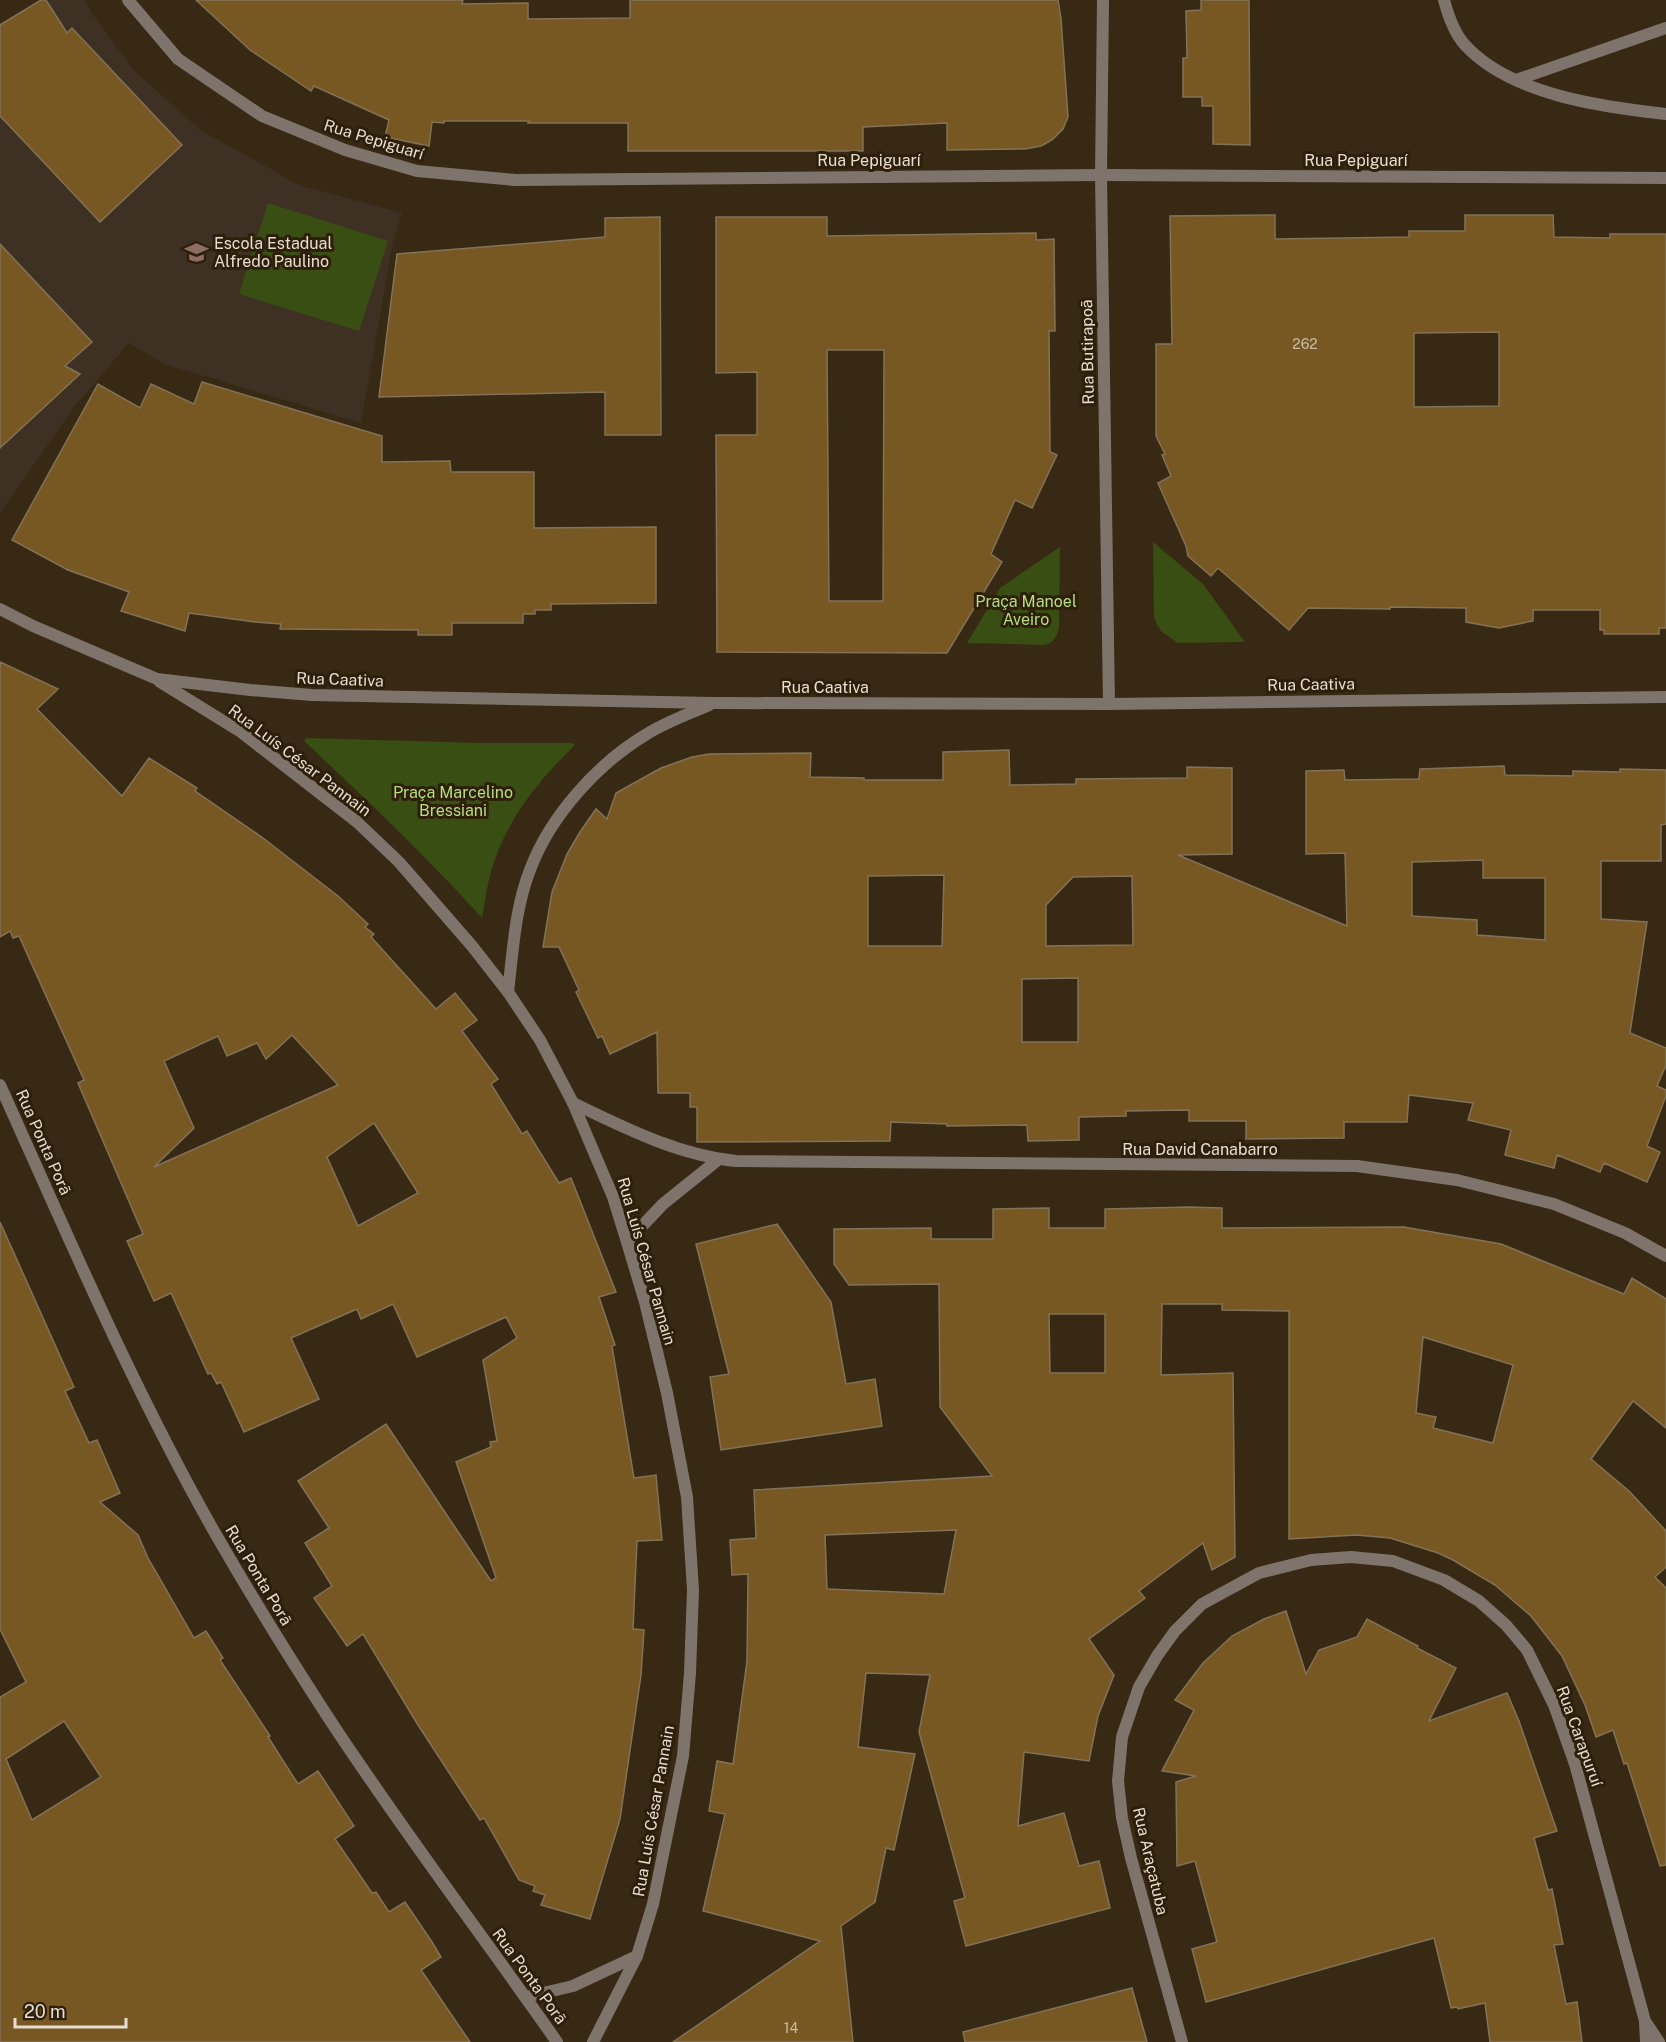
<svg xmlns="http://www.w3.org/2000/svg" width="1666" height="2042" font-family="'Public Sans',sans-serif">
<style>
.industrial{fill:#3e3123}
.green{fill:#384e12}
.building{fill:#775822;stroke:#827259;stroke-width:1.5;fill-rule:evenodd}
.lines{fill:none;stroke-linecap:round;stroke-linejoin:round}
.lane{stroke:#7e746b;stroke-width:12}
.street{stroke:#7e746b;stroke-width:12}
.labels{text-anchor:middle;stroke-width:6;stroke-linejoin:round;paint-order:stroke}
.number-label{font-size:14px;fill:#cbbca5}
.street-label{font-size:16px;fill:#e7ded1;stroke:#2d1f09}
.poi-label{font-size:16px;fill:#e7ded1;stroke:#2d1f09;text-anchor:start}
.park-label{font-size:16px;fill:#b5de7e;stroke:#2d1f09}
</style>
<rect width="100%" height="100%" fill="#372913"/>
<polygon class="industrial" points="50,0 85,0 91,12 133,69 199,129 299,185 402,213 393,242 361,423 164,364 129,343 75,406 0,513 0,29"/>
<g class="green">
<polygon points="268,203 388,241 359,331 239,294"/>
<polygon points="1153,542 1203,584 1245,642 1178,643 1162,632 1157,625 1154,616"/>
<path d="M1060,547l-1,80c-2,10 -6,17 -16,18l-76,-2 33,-55z"/>
<path d="M306,738l178,5h88l3,2c-38,37 -72,79 -85,131 -4,14 -5,28 -8,42 -56,-62 -117,-120 -178,-177z"/>
</g>
<g class="building">
<polygon points="41,0 46,0 67,33 72,28 182,145 100,222 0,116 0,25"/>
<polygon points="196,0 463,0 462,4 528,3 528,19 630,18 630,0 1058,0 1061,19 1068,117 1063,129 1052,140 1041,146 1025,149 947,150 947,123 863,127 863,151 628,151 628,123 528,123 529,121 444,121 444,123 432,122 429,146 385,137 389,120 314,86 311,91 250,50"/>
<polygon points="1201,0 1249,0 1250,145 1213,144 1213,106 1202,106 1202,97 1183,97 1183,58 1187,58 1186,11 1201,10"/>
<path d="M1275,215v24l134,-2v-6h56v-16h88l1,22 56,1v-4h56v394h-7v6h-55v-4h-4v-20h-67v11l-34,7 -33,-6v-14l-76,-1v2l-82,-1 -19,22 -71,-62 -7,8 -23,-20 -2,-10 -28,-63 13,-7 -9,-21 3,-1 -9,-18v-92h16l-2,-128zM1499,332v74l-85,1v-74z"/>
<polygon points="660,217 661,435 605,435 605,392 379,397 397,254 605,237 605,218"/>
<path d="M716,217h111v19l209,-3v7l18,-1 1,92h-6l1,121 7,3 -25,53 -17,-8 -24,54 11,8 -55,91 -230,-1 -1,-217h41v-63l-41,1zM827,350h57l-1,251h-54z"/>
<polygon points="0,244 92,342 65,366 80,374 0,448"/>
<polygon points="202,382 382,436 382,462 450,461 451,472 534,472 534,528 656,527 656,603 551,604 551,610 535,610 535,614 523,614 523,623 452,623 452,635 418,635 418,630 280,629 281,624 255,622 189,613 185,631 121,611 129,592 68,570 12,540 98,384 140,408 151,384 194,404"/>
<path d="M0,662l58,27 -21,20 85,87 27,-38 48,30 -2,3 68,47 75,58 30,28 -3,3 9,7 -3,3 65,72 19,-16 22,27 -15,11 36,48 -7,5 31,50 5,-3 32,52 12,-5 45,114 -17,5 16,48 -3,1 22,132 22,-3 6,65 -25,1 -4,88 11,1 -3,45 -21,144 -30,100 -49,-14 4,-10 -12,-4 2,-5 -16,-6 -35,-62 -4,2 -62,-95 -55,-91 -16,12 -33,-48 18,-12 -27,-43 24,-15 -31,-47 88,-57 105,157 5,-3 -40,-116 35,-15 -1,-5 7,-1 -14,-81 34,-22 -11,-21 -89,40 -24,-53 -32,15 -4,-10 -66,29 28,61 -75,33 -23,-50 -4,2 -6,-11 -3,1 -37,-81 -17,8 -27,-60 16,-7 -65,-151 6,-3 -65,-144 -6,2 -3,-7 -10,6zM292,1035l46,50 -184,82 40,-39 -30,-67 54,-25 9,20 30,-13 9,16zM374,1123l44,70 -60,33 -31,-69z"/>
<path d="M1009,750l1,35 66,-1v-5l111,-1v-11l45,1v86l-54,1 169,71 -2,-73 -39,1v-83l38,-1 1,10 74,-1 1,-10 84,-3 1,9 68,1v-5l47,1v-3l46,1v54l-5,1v36h-60v58l46,3 -17,111 36,15v17l-9,21 9,4v6l-19,50 13,6 -13,30 -43,-19 -4,9 -43,-17 -3,13 -49,-13 6,-25 -43,-10 5,-17 -64,-8 -2,27h-63v16l-98,1v-18h-57v-11l-63,1v5l-47,1v23l-51,1 -1,-16 -80,1v-2l-56,-2 -1,19 -193,1v-35h-7v-14h-32l-1,-61 -47,22 -8,-18 -4,2 -22,-46 3,-2 -20,-43h-16l9,-55 15,-38 13,-22 16,-23 11,10 9,-26 45,-25 31,-11 17,-3 102,-1 -1,24 54,1v2h79v-28zM1483,860v18h62v62l-68,-5v-15l-65,-4v-54zM944,875l-2,71h-74v-70zM1132,876l1,69 -87,1v-41l27,-28zM1078,978v64h-56v-63z"/>
<path d="M1190,1207l32,1v20l182,-1 97,17 123,50 8,-16 34,21v129l-33,-27 -42,58 38,32 37,40v36l-11,10 11,11v277l-6,1 -33,-103 -3,1 -11,-34 -17,7 -11,-32 -23,-49 -31,-40 -36,-31 -42,-25 -15,-7 -48,-15 -34,-3 -67,4v-228l-67,-1v-6h-60l-1,71 72,-2 2,184 -23,13 -9,-27 -64,48 6,7 -56,41 25,36 -16,41 -9,45 -65,-9 -6,74 46,-13 15,53 20,-5 11,47 -144,38 -12,-45 11,-3 -46,-166 11,-57 -64,-2 -8,74 57,7 -21,96 -8,-2 -11,54 -34,24 12,116h-180l147,-101 -117,-30 22,-97 -16,-3 8,-50 16,3 14,-103 1,-87 -16,1 -2,-35 26,-2 -2,-48 238,-14 -52,-69 -1,-123 -90,1 -15,-21v-35l97,-1v11h62v-30l56,-1v20h56v-19zM1049,1314h56v59h-55zM1423,1337l90,28 -20,78 -60,-15 3,-11 -20,-4zM956,1530l-12,64 -117,-5 -2,-54z"/>
<path d="M0,1222l74,165 -9,4 24,52 8,-3 23,53 -20,9 38,33 10,23 46,80 12,-7 17,27 -3,2 50,76 -2,1 30,47 20,-13 36,55 -19,13 37,54 4,-1 13,20 16,-10 27,40 9,15 -20,13 49,72h-470v-345l26,-15 -26,-53zM64,1721l37,56 -69,43 -26,-61z"/>
<polygon points="777,1224 831,1302 846,1384 875,1379 882,1426 721,1450 710,1377 729,1374 696,1244"/>
<polygon points="1286,1611 1306,1674 1319,1650 1357,1637 1367,1619 1418,1646 1417,1648 1456,1668 1429,1721 1507,1693 1519,1721 1557,1831 1534,1838 1548,1890 1552,1889 1563,1944 1554,1945 1566,2004 1577,2002 1582,2042 1490,2042 1485,2003 1458,2009 1457,2007 1451,2008 1434,1938 1206,2002 1192,1949 1217,1942 1195,1861 1177,1866 1176,1782 1196,1776 1162,1771 1194,1710 1175,1700 1203,1663 1232,1636 1264,1619"/>
<polygon points="1132,1988 1147,2042 965,2042 963,2032"/>
</g>
<g class="lines">
<g class="lane">
<path d="M1444,0c4,15 10,33 21,45 46,50 137,62 201,69"/>
<polyline points="1516,80 1666,28"/>
</g>
<g class="street">
<polyline points="128,0 178,59 262,116 345,150 417,171 515,180 1101,175 1666,178"/>
<polyline points="1103,0 1101,175 1109,704"/>
<polyline points="0,609 33,626 157,679 250,690 312,695 713,703 1109,704 1666,697"/>
<polyline points="160,682 241,732 357,822 399,862 472,946 508,992 540,1040 573,1103 613,1197 627,1242 645,1302 667,1393 687,1497 693,1590 690,1673 683,1756 653,1904 637,1956 593,2042"/>
<path d="M508,992c5,-41 7,-84 22,-122 20,-54 68,-107 117,-136 19,-12 42,-20 62,-29"/>
<path d="M0,1085c68,151 133,304 215,448 35,61 72,121 111,181 73,112 154,218 231,328"/>
<path d="M573,1103c52,25 105,52 163,58l621,5 100,14 97,24 71,29 41,23"/>
<polyline points="627,1242 663,1204 719,1159"/>
<polyline points="526,1997 573,1986 637,1956"/>
<polyline points="1645,2022 1646,2042"/>
<polyline points="1182,2042 1131,1858 1122,1818 1118,1781 1122,1737 1139,1687 1157,1656 1175,1631 1202,1604 1259,1573 1311,1560 1351,1557 1393,1561 1444,1580 1479,1601 1506,1625 1527,1650 1554,1705 1575,1764 1645,2021 1659,2042"/>
</g>
</g>
<defs>
<symbol id="school-bare" viewBox="-9 -9 18 18"><path d="M0-5L7-2L0 1L-7-2ZM-4 1L0 2.5L4 1V4Q0 6-4 4Z" fill="#8d6e63" stroke="#2d1f09" stroke-width="2.5" paint-order="stroke"/></symbol>
</defs>
<g fill-rule="evenodd">
<use href="#school-bare" x="180" y="236" width="33" height="33"/>
</g>
<g class="labels">
<g class="number-label">
<text x="1305" y="349">262</text>
<text x="791" y="2033">14</text>
</g>
<g class="street-label">
<text transform="translate(374 139) rotate(17)" y="6">Rua Pepiguarí</text>
<text x="869" y="166">Rua Pepiguarí</text>
<text x="1356" y="166">Rua Pepiguarí</text>
<text transform="translate(1087 352) rotate(-91)" y="6">Rua Butirapoã</text>
<text transform="translate(340 679) rotate(2)" y="6">Rua Caativa</text>
<text transform="translate(1311 684) rotate(-1)" y="6">Rua Caativa</text>
<text x="825" y="693">Rua Caativa</text>
<text transform="translate(300 760) rotate(37)" y="6">Rua Luís César Pannain</text>
<text transform="translate(44 1142) rotate(66)" y="6">Rua Ponta Porã</text>
<text x="1200" y="1155">Rua David Canabarro</text>
<text transform="translate(647 1261) rotate(74)" y="6">Rua Luís César Pannain</text>
<text transform="translate(259 1575) rotate(59)" y="6">Rua Ponta Porã</text>
<text transform="translate(1580 1736) rotate(70)" y="6">Rua Carapuruí</text>
<text transform="translate(653 1811) rotate(-80)" y="6">Rua Luís César Pannain</text>
<text transform="translate(1151 1861) rotate(77)" y="6">Rua Araçatuba</text>
<text transform="translate(530 1976) rotate(54)" y="6">Rua Ponta Porã</text>
</g>
<g class="poi-label">
<text x="214" y="249">Escola Estadual<tspan x="214" dy="18">Alfredo Paulino</tspan></text>
</g>
<g class="park-label">
<text x="1026" y="607">Praça Manoel<tspan x="1026" dy="18">Aveiro</tspan></text>
<text x="453" y="798">Praça Marcelino<tspan x="453" dy="18">Bressiani</tspan></text>
</g>
</g>
<path d="M15 2018v9h111v-9" fill="none" stroke="#e7ded1" stroke-width="3"/>
<text x="24" y="2018" font-size="18" fill="#e7ded1" stroke="#2d1f09" stroke-width="4.5" paint-order="stroke">20 m</text>
</svg>
